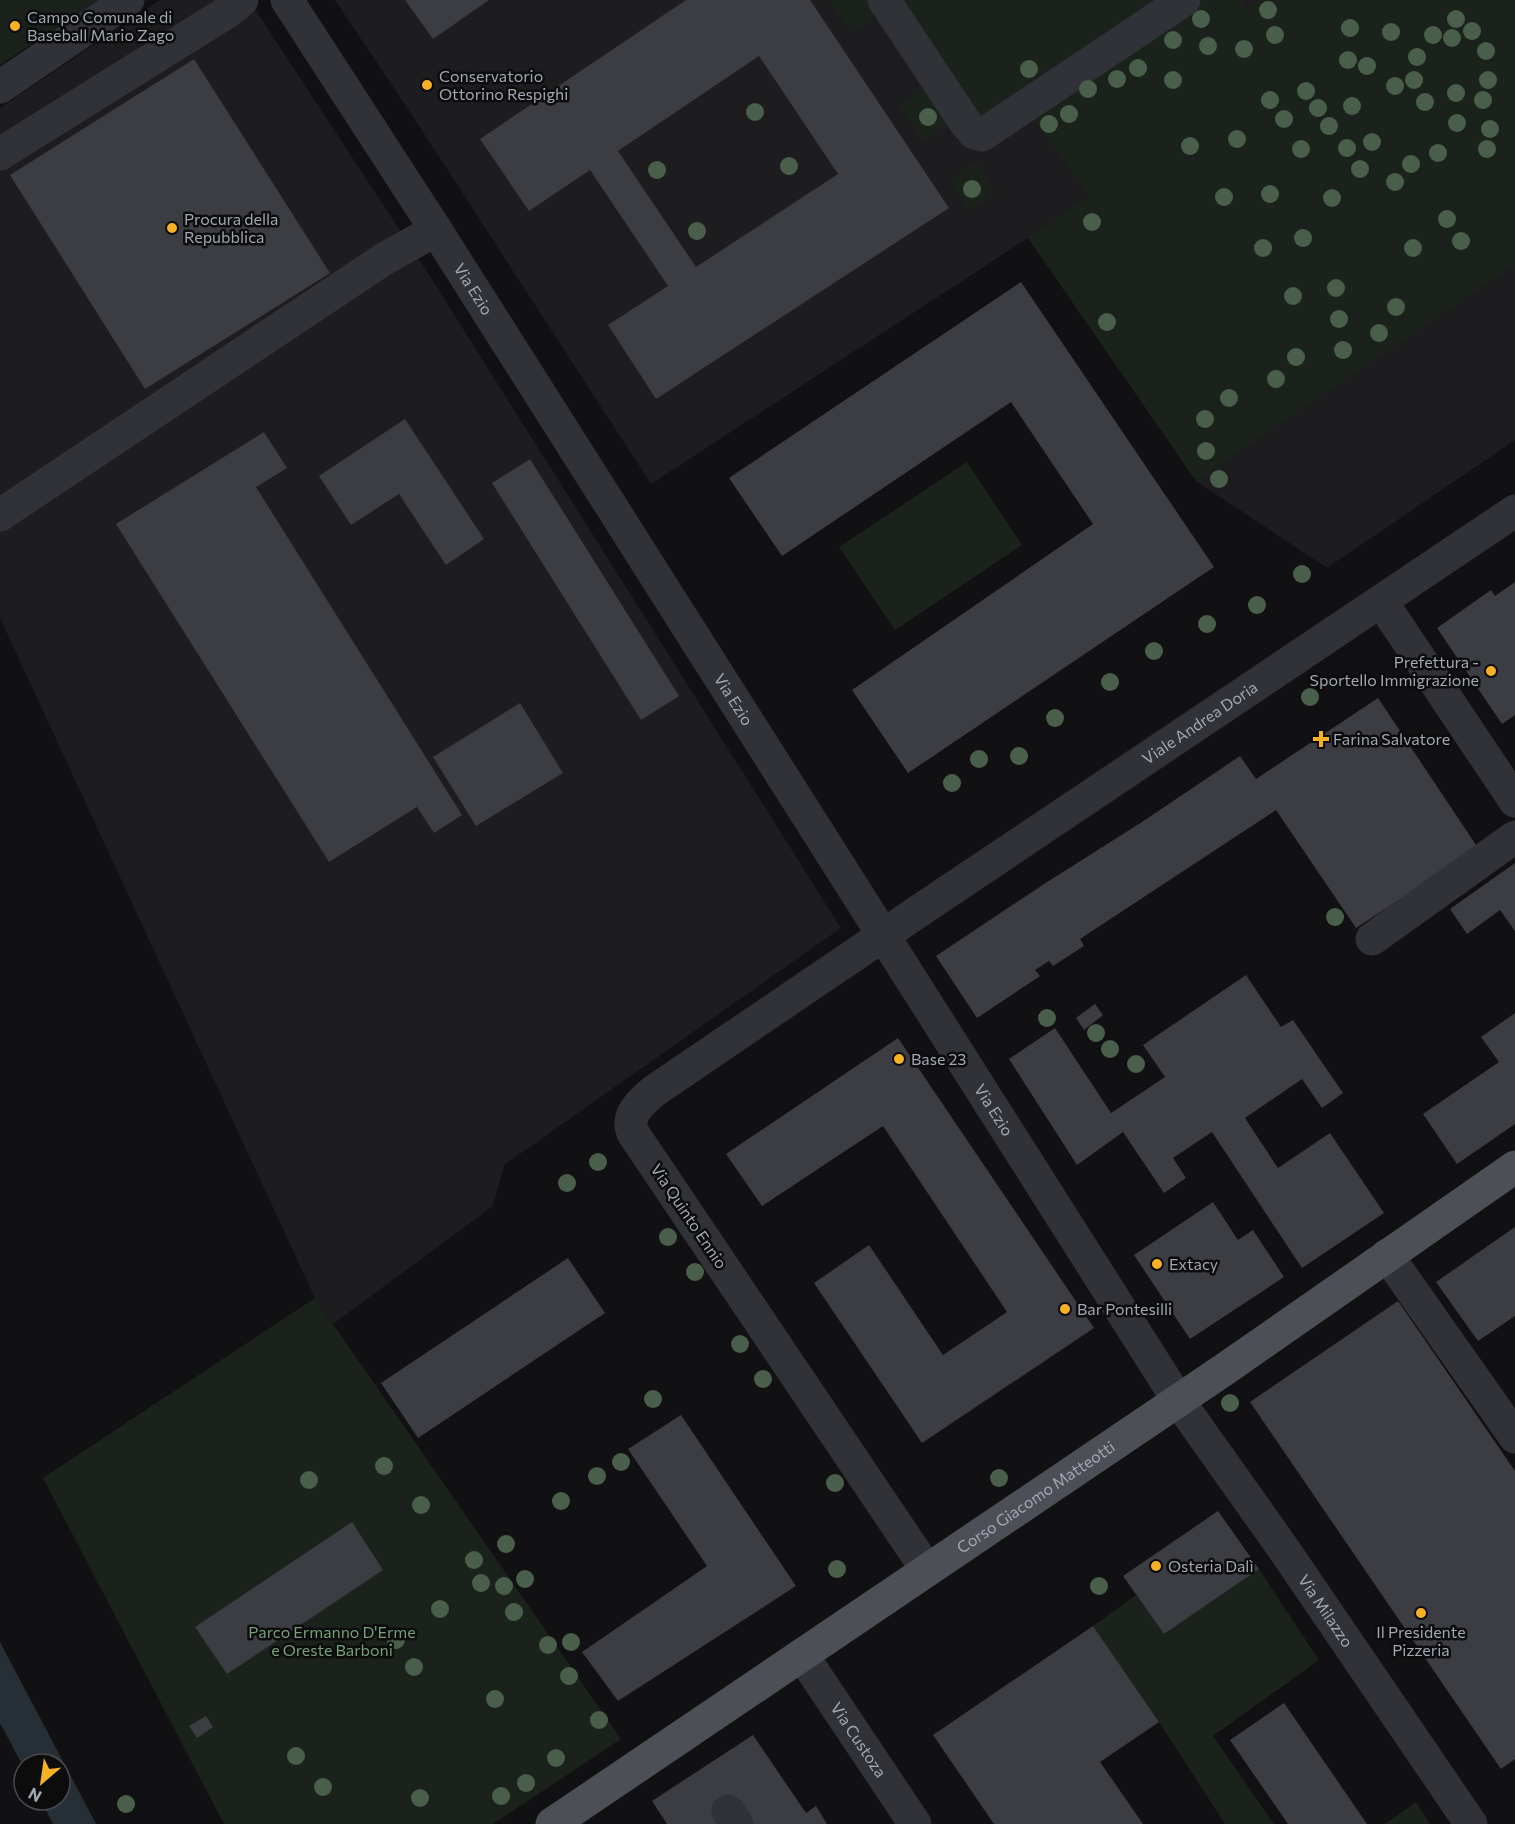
<svg xmlns="http://www.w3.org/2000/svg" width="1515" height="1824" font-family="Commissioner,sans-serif">
<style>
.built{fill:#1d1d1f}
.green{fill:#1b221c}
.water{fill:#272f36}
.building{fill:#3c3d42;fill-rule:evenodd}
.lines{fill:none;stroke-linecap:round;stroke-linejoin:round}
.minor{stroke:#313237;stroke-width:33}
.major{stroke:#4d4f56;stroke-width:33}
.tree{fill:#4a5f4b}
.poi-dot{fill:#f6b125;stroke:#0c0c0d;stroke-width:2}
.labels{text-anchor:middle;stroke-width:5;stroke-linejoin:round;paint-order:stroke}
.poi-label{font-size:16px;fill:#a1a7b3;stroke:#0c0c0d;text-anchor:start}
.street-label{font-size:16px;fill:#a1a7b3;stroke:#0c0c0d}
.park-label{font-size:16px;fill:#789f7a;stroke:#0c0c0d}
</style>
<rect width="100%" height="100%" fill="#111012"/>
<g class="built">
<polygon points="160,0 249,0 424,267 841,928 504,1165 493,1206 333,1324 315,1298 0,618 0,108"/>
<polygon points="335,0 1515,0 1515,440 1327,568 1196,481 1028,238 651,484 414,118"/>
</g>
<g class="green">
<polygon points="0,0 99,0 0,65"/>
<polygon points="829,0 868,0 878,15 851,33"/>
<polygon points="893,0 1167,0 983,121"/>
<polygon points="1202,0 1240,0 1247,9 1259,0 1515,0 1515,265 1196,481 1028,238 1089,196 1031,115"/>
<polygon points="926,87 950,124 923,142 899,105"/>
<polygon points="976,162 996,193 969,211 949,180"/>
<polygon points="967,462 1022,545 895,630 839,547"/>
<polygon points="315,1298 621,1739 493,1824 224,1824 43,1478"/>
<polygon points="1259,1569 1319,1660 1213,1736 1274,1824 1225,1824 1159,1722 1093,1626 1136,1595 1164,1634"/>
<polygon points="1416,1802 1430,1824 1385,1824"/>
</g>
<polygon class="water" points="0,1642 96,1824 53,1824 41,1800 60,1800 60,1764 24,1764 24,1768 0,1723"/>
<g class="building">
<polygon points="405,0 489,0 433,39"/>
<path d="M686,0h124l139,208 -293,191 -48,-74 60,-39 -78,-116 -61,41 -49,-72zM759,56l79,118 -142,93 -78,-116z"/>
<polygon points="194,59 330,273 145,389 10,175"/>
<polygon points="1021,282 1214,567 908,773 852,690 1093,524 1011,402 782,556 729,478"/>
<polygon points="405,419 484,539 446,565 399,494 351,525 319,476"/>
<polygon points="264,432 287,468 256,487 462,815 434,833 417,807 329,862 116,524"/>
<polygon points="530,459 679,696 641,720 492,483"/>
<polygon points="1515,582 1515,715 1502,724 1437,628 1491,590 1495,596"/>
<polygon points="1378,698 1478,848 1356,928 1276,810 1080,939 1084,946 1053,966 1049,961 1035,970 1040,976 977,1018 936,956 1044,884 1142,822 1240,756 1256,779"/>
<polygon points="520,703 563,773 476,826 433,757"/>
<polygon points="1515,863 1515,931 1500,910 1467,934 1450,909"/>
<polygon points="1246,975 1281,1027 1293,1020 1343,1093 1322,1108 1302,1079 1245,1118 1278,1168 1330,1133 1384,1213 1302,1268 1212,1132 1173,1158 1186,1178 1164,1193 1123,1132 1077,1165 1009,1059 1055,1028 1111,1113 1165,1077 1143,1045"/>
<polygon points="1095,1004 1103,1015 1084,1030 1076,1018"/>
<polygon points="1515,1013 1515,1124 1457,1164 1423,1114 1499,1062 1481,1037"/>
<polygon points="898,1038 1094,1328 922,1443 814,1283 869,1245 943,1355 1007,1312 883,1126 762,1206 726,1154"/>
<polygon points="1213,1202 1238,1240 1253,1230 1284,1277 1190,1339 1134,1255"/>
<polygon points="1515,1227 1515,1316 1478,1341 1436,1282"/>
<polygon points="568,1258 605,1313 418,1438 381,1383"/>
<polygon points="1398,1301 1515,1471 1515,1759 1501,1769 1250,1402"/>
<polygon points="681,1415 796,1586 618,1701 582,1652 707,1566 628,1449"/>
<polygon points="1218,1511 1259,1569 1164,1634 1123,1576"/>
<polygon points="352,1522 383,1570 227,1674 195,1627"/>
<polygon points="1093,1626 1159,1722 1100,1762 1143,1824 994,1824 933,1735"/>
<polygon points="1284,1703 1367,1824 1288,1824 1230,1740"/>
<polygon points="206,1716 213,1727 197,1738 189,1726"/>
<polygon points="753,1735 806,1813 816,1806 827,1824 667,1824 652,1801"/>
</g>
<g class="lines">
<g class="minor">
<path id="s1" d="M287,0l149,230 742,1170 107,151 186,273"/>
<polyline points="884,0 967,125 974,133 982,135 1184,0"/>
<polyline points="0,87 128,0"/>
<polyline points="0,154 229,11 242,0"/>
<polyline points="0,515 384,259 436,230"/>
<polyline points="1381,601 1515,801"/>
<polyline points="1372,939 1515,837"/>
<polyline points="1387,1255 1515,1437"/>
<path id="s2" d="M927,1570l-294,-437c-1,-3 -3,-7 -2,-10 0,-13 14,-24 23,-32l265,-180 596,-400"/>
<path id="s3" d="M802,1655l113,169"/>
<polyline points="728,1811 737,1824"/>
</g>
<path class="major" id="s4" d="M552,1824l673,-455 290,-202"/>
</g>
<g class="tree">
<circle cx="1268" cy="10" r="9"/>
<circle cx="1201" cy="19" r="9"/>
<circle cx="1456" cy="19" r="9"/>
<circle cx="1350" cy="28" r="9"/>
<circle cx="1472" cy="31" r="9"/>
<circle cx="1391" cy="32" r="9"/>
<circle cx="1275" cy="35" r="9"/>
<circle cx="1433" cy="35" r="9"/>
<circle cx="1452" cy="38" r="9"/>
<circle cx="1173" cy="40" r="9"/>
<circle cx="1208" cy="46" r="9"/>
<circle cx="1244" cy="49" r="9"/>
<circle cx="1486" cy="51" r="9"/>
<circle cx="1417" cy="57" r="9"/>
<circle cx="1348" cy="60" r="9"/>
<circle cx="1367" cy="66" r="9"/>
<circle cx="1138" cy="68" r="9"/>
<circle cx="1029" cy="69" r="9"/>
<circle cx="1117" cy="79" r="9"/>
<circle cx="1173" cy="80" r="9"/>
<circle cx="1414" cy="80" r="9"/>
<circle cx="1488" cy="80" r="9"/>
<circle cx="1395" cy="86" r="9"/>
<circle cx="1088" cy="89" r="9"/>
<circle cx="1306" cy="91" r="9"/>
<circle cx="1456" cy="93" r="9"/>
<circle cx="1270" cy="100" r="9"/>
<circle cx="1483" cy="100" r="9"/>
<circle cx="1425" cy="102" r="9"/>
<circle cx="1352" cy="106" r="9"/>
<circle cx="1318" cy="108" r="9"/>
<circle cx="755" cy="112" r="9"/>
<circle cx="1069" cy="114" r="9"/>
<circle cx="928" cy="117" r="9"/>
<circle cx="1284" cy="119" r="9"/>
<circle cx="1457" cy="123" r="9"/>
<circle cx="1049" cy="124" r="9"/>
<circle cx="1329" cy="126" r="9"/>
<circle cx="1490" cy="129" r="9"/>
<circle cx="1237" cy="139" r="9"/>
<circle cx="1372" cy="142" r="9"/>
<circle cx="1190" cy="146" r="9"/>
<circle cx="1347" cy="148" r="9"/>
<circle cx="1301" cy="149" r="9"/>
<circle cx="1487" cy="149" r="9"/>
<circle cx="1438" cy="153" r="9"/>
<circle cx="1411" cy="164" r="9"/>
<circle cx="789" cy="166" r="9"/>
<circle cx="1360" cy="169" r="9"/>
<circle cx="657" cy="170" r="9"/>
<circle cx="1395" cy="182" r="9"/>
<circle cx="972" cy="189" r="9"/>
<circle cx="1270" cy="194" r="9"/>
<circle cx="1224" cy="197" r="9"/>
<circle cx="1332" cy="198" r="9"/>
<circle cx="1447" cy="219" r="9"/>
<circle cx="1092" cy="222" r="9"/>
<circle cx="697" cy="231" r="9"/>
<circle cx="1303" cy="238" r="9"/>
<circle cx="1461" cy="241" r="9"/>
<circle cx="1263" cy="248" r="9"/>
<circle cx="1413" cy="248" r="9"/>
<circle cx="1336" cy="288" r="9"/>
<circle cx="1293" cy="296" r="9"/>
<circle cx="1396" cy="307" r="9"/>
<circle cx="1339" cy="319" r="9"/>
<circle cx="1107" cy="322" r="9"/>
<circle cx="1379" cy="333" r="9"/>
<circle cx="1343" cy="350" r="9"/>
<circle cx="1296" cy="357" r="9"/>
<circle cx="1276" cy="379" r="9"/>
<circle cx="1229" cy="398" r="9"/>
<circle cx="1205" cy="419" r="9"/>
<circle cx="1206" cy="451" r="9"/>
<circle cx="1219" cy="479" r="9"/>
<circle cx="1302" cy="574" r="9"/>
<circle cx="1257" cy="605" r="9"/>
<circle cx="1207" cy="624" r="9"/>
<circle cx="1154" cy="651" r="9"/>
<circle cx="1110" cy="682" r="9"/>
<circle cx="1310" cy="697" r="9"/>
<circle cx="1055" cy="718" r="9"/>
<circle cx="1019" cy="756" r="9"/>
<circle cx="979" cy="759" r="9"/>
<circle cx="952" cy="783" r="9"/>
<circle cx="1335" cy="917" r="9"/>
<circle cx="1047" cy="1018" r="9"/>
<circle cx="1096" cy="1033" r="9"/>
<circle cx="1110" cy="1049" r="9"/>
<circle cx="1136" cy="1064" r="9"/>
<circle cx="598" cy="1162" r="9"/>
<circle cx="567" cy="1183" r="9"/>
<circle cx="668" cy="1237" r="9"/>
<circle cx="695" cy="1272" r="9"/>
<circle cx="740" cy="1344" r="9"/>
<circle cx="763" cy="1379" r="9"/>
<circle cx="653" cy="1399" r="9"/>
<circle cx="1230" cy="1403" r="9"/>
<circle cx="621" cy="1462" r="9"/>
<circle cx="384" cy="1466" r="9"/>
<circle cx="597" cy="1476" r="9"/>
<circle cx="999" cy="1478" r="9"/>
<circle cx="309" cy="1480" r="9"/>
<circle cx="835" cy="1483" r="9"/>
<circle cx="561" cy="1501" r="9"/>
<circle cx="421" cy="1505" r="9"/>
<circle cx="506" cy="1544" r="9"/>
<circle cx="474" cy="1560" r="9"/>
<circle cx="837" cy="1569" r="9"/>
<circle cx="525" cy="1579" r="9"/>
<circle cx="481" cy="1583" r="9"/>
<circle cx="504" cy="1586" r="9"/>
<circle cx="1099" cy="1586" r="9"/>
<circle cx="440" cy="1609" r="9"/>
<circle cx="514" cy="1612" r="9"/>
<circle cx="396" cy="1640" r="9"/>
<circle cx="571" cy="1642" r="9"/>
<circle cx="548" cy="1645" r="9"/>
<circle cx="414" cy="1667" r="9"/>
<circle cx="569" cy="1676" r="9"/>
<circle cx="495" cy="1699" r="9"/>
<circle cx="599" cy="1720" r="9"/>
<circle cx="296" cy="1756" r="9"/>
<circle cx="556" cy="1758" r="9"/>
<circle cx="526" cy="1783" r="9"/>
<circle cx="323" cy="1787" r="9"/>
<circle cx="501" cy="1796" r="9"/>
<circle cx="420" cy="1798" r="9"/>
<circle cx="126" cy="1804" r="9"/>
</g>
<g class="poi-dot">
<circle cx="15" cy="26" r="6"/>
<circle cx="427" cy="85" r="6"/>
<circle cx="172" cy="228" r="6"/>
<circle cx="1491" cy="671" r="6"/>
<path d="M1318 730h6v6h6v6h-6v6h-6v-6h-6v-6h6z"/>
<circle cx="899" cy="1059" r="6"/>
<circle cx="1157" cy="1264" r="6"/>
<circle cx="1065" cy="1309" r="6"/>
<circle cx="1156" cy="1566" r="6"/>
<circle cx="1421" cy="1613" r="6"/>
</g>
<g class="labels">
<g class="poi-label">
<text x="27" y="23">Campo Comunale di<tspan x="27" dy="18">Baseball Mario Zago</tspan></text>
<text x="439" y="82">Conservatorio<tspan x="439" dy="18">Ottorino Respighi</tspan></text>
<text x="184" y="225">Procura della<tspan x="184" dy="18">Repubblica</tspan></text>
<text x="1479" y="668" text-anchor="end">Prefettura -<tspan x="1479" dy="18">Sportello Immigrazione</tspan></text>
<text x="1333" y="745">Farina Salvatore</text>
<text x="911" y="1065">Base 23</text>
<text x="1169" y="1270">Extacy</text>
<text x="1077" y="1315">Bar Pontesilli</text>
<text x="1168" y="1572">Osteria Dalì</text>
<text x="1421" y="1638" text-anchor="middle">Il Presidente<tspan x="1421" dy="18">Pizzeria</tspan></text>
</g>
<g class="street-label">
<text dy="6" stroke="none"><textPath href="#s1" startOffset="344">Via Ezio</textPath></text>
<text dy="6" stroke="none"><textPath href="#s1" startOffset="830">Via Ezio</textPath></text>
<text dy="6" stroke="none"><textPath href="#s2" startOffset="1236">Viale Andrea Doria</textPath></text>
<text dy="6" stroke="none"><textPath href="#s1" startOffset="1316">Via Ezio</textPath></text>
<text transform="translate(689 1216) rotate(56)" y="6">Via Quinto Ennio</text>
<text dy="6" stroke="none"><textPath href="#s4" startOffset="584">Corso Giacomo Matteotti</textPath></text>
<text dy="6" stroke="none"><textPath href="#s1" startOffset="1917">Via Milazzo</textPath></text>
<text dy="6" stroke="none"><textPath href="#s3" startOffset="102">Via Custoza</textPath></text>
</g>
<g class="park-label">
<text x="332" y="1638">Parco Ermanno D'Erme<tspan x="332" dy="18">e Oreste Barboni</tspan></text>
</g>
</g>
<g transform="translate(42 1782) rotate(209)"><circle r="28" fill="#0c0c0d" stroke="#484a4f" stroke-width="1.5"/>
<path d="M0-4.5L10 22L0 15L-10 22Z" fill="#f6b125"/>
<text y="-9" font-size="16" font-weight="bold" text-anchor="middle" fill="#a1a7b3">N</text>
</g>
</svg>
